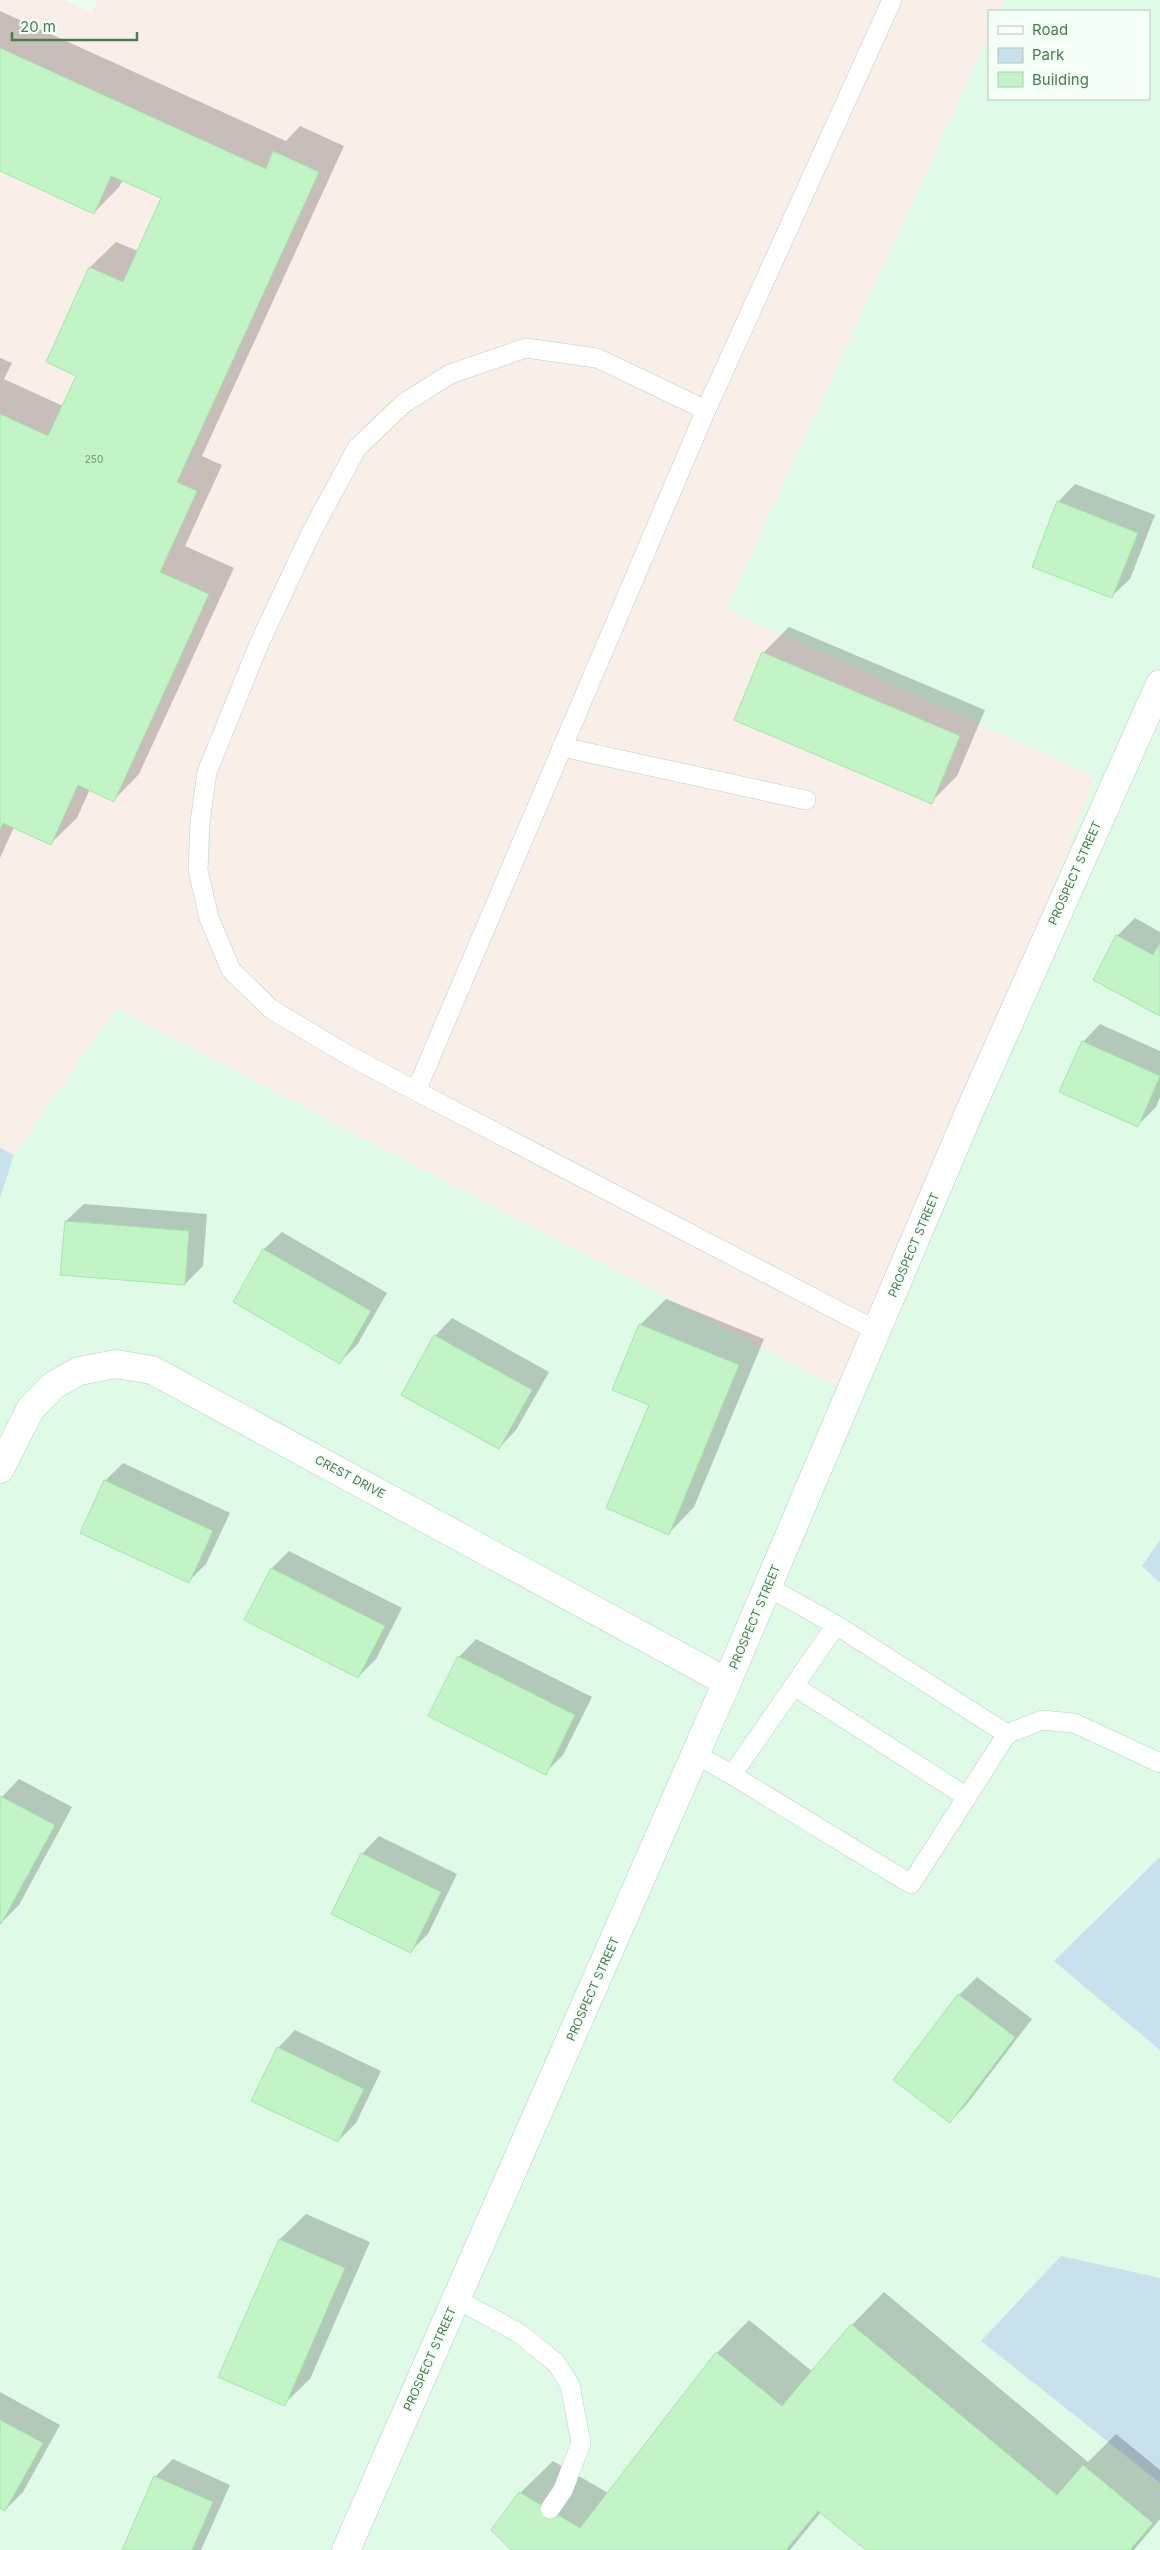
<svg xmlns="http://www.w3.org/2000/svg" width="1160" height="2550" font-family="Inter,sans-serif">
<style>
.residential{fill:#dffbe7}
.education{fill:#faeee8}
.green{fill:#c8e1ed}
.shadow{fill:#0003}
.building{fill:#c2f4c8;stroke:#a1e8a8}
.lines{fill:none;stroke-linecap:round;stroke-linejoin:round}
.service-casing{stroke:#b5d6ba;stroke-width:20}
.minor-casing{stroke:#b5d6ba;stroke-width:29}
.secondary-casing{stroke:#add5b3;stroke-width:29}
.service{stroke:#fff;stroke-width:19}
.minor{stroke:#fff;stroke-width:28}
.secondary{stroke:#fff;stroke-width:28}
.labels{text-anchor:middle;stroke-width:4;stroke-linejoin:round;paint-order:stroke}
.number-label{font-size:10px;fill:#6a996e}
.street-label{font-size:12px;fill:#4c7b50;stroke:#f3fff7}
</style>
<rect width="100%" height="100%" fill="#ecfdf1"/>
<polygon class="residential" points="1005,0 1160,0 1160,2550 0,2550 0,1198 14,1155 115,1008 843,1389 1095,777 726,609 989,35 989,99 1149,99 1149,11 999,11"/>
<polygon class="education" points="0,0 64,0 92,12 98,0 1005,0 999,11 989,11 989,35 726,609 1095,777 971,1108 843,1390 116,1008 14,1155 0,1148"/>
<g class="green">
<polygon points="0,1148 14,1155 0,1198"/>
<polygon points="1160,1540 1160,1583 1142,1566"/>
<polygon points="1160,1857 1160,2050 1054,1961"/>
<polygon points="1061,2256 1160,2278 1160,2483 981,2341"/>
</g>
<g class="shadow">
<polygon points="0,11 286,141 300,126 344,146 202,456 222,465 185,546 234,568 139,774 114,800 90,789 77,818 51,843 14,827 0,858 0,358 12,363 4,379 63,406 77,375 47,362 90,267 116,242 138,251 163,198 123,180 119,187 94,213 0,170"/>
<polygon points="1075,484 1155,515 1130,579 1112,596 1058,502"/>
<polygon points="789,627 985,710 957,776 931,802 763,653"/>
<polygon points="1135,918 1160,932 1160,1015 1117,936"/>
<polygon points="1100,1024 1160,1051 1160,1097 1156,1107 1138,1125 1083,1042"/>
<polygon points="84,1204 207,1214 203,1266 185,1284 66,1221"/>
<polygon points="282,1232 387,1293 357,1345 339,1363 234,1301 264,1249"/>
<polygon points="666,1299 764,1339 694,1507 669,1533 640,1325"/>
<polygon points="452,1318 549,1372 516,1430 499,1448 435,1336"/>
<polygon points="123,1463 230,1513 206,1564 188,1582 105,1481"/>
<polygon points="289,1551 402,1608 376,1659 358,1677 272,1568"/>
<polygon points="476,1639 592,1697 563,1755 545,1773 459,1657"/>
<polygon points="19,1779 72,1807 19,1905 1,1923 0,1799"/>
<polygon points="379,1836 457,1874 428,1934 410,1952 362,1854"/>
<polygon points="977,1977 1032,2019 967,2104 950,2122 894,2080 959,1995"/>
<polygon points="295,2030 381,2071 356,2123 338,2141 278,2048"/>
<polygon points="306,2214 370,2242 310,2379 284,2404 220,2376 280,2239"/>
<polygon points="884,2292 1088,2462 1116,2434 1160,2470 1160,2519 1134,2550 867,2550 821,2512 790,2550 513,2550 520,2493 553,2461 608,2493 717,2353 749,2320 813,2372 852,2325"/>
<polygon points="0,2392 60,2425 23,2492 5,2510 0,2507"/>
<polygon points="173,2459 230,2485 201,2550 123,2550 155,2477"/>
</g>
<g class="building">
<polygon points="0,48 266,169 273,151 319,172 177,482 197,491 160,572 209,594 114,802 78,785 51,845 3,823 0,830 0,414 48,436 76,376 46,362 89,267 123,282 161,198 111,176 94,214 0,171"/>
<polygon points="1057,501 1138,533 1112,598 1032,567"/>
<polygon points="762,652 960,736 932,804 734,720"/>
<polygon points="1116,935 1153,955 1160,943 1160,1016 1093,980"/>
<polygon points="1082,1041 1160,1076 1138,1127 1059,1092"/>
<polygon points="65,1221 189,1231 185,1285 60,1275"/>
<polygon points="263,1249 371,1311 340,1364 233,1302"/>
<polygon points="639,1324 739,1365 669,1535 606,1508 649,1405 612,1390"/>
<polygon points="434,1335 532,1390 499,1449 401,1395"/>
<polygon points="104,1480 213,1531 189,1583 80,1533"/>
<polygon points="271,1568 385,1626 358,1678 244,1620"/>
<polygon points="458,1656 575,1715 546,1775 428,1716"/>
<polygon points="0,1796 55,1825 1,1924 0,1923"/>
<polygon points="361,1853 441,1892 411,1953 331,1914"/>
<polygon points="958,1994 1015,2037 950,2123 893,2080"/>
<polygon points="277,2047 364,2089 338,2142 251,2101"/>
<polygon points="279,2239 345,2268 285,2406 218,2377"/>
<polygon points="851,2324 1057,2495 1083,2465 1153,2523 1130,2550 866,2550 818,2511 786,2550 511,2550 491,2530 519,2492 580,2528 716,2352 782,2406"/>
<polygon points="0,2420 43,2443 5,2511 0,2508"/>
<polygon points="154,2476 213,2502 192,2550 122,2550"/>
</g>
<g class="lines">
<defs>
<g id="service">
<polyline points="706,410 597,358 526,348 450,374 403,404 357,448 312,531 259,644 207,772 200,823 198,870 209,918 231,970 271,1009 346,1054 416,1091 877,1331"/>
<polyline points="562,747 806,800"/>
<polyline points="416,1091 706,410 892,0"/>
<polyline points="768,1587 836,1625 1007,1734 911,1884 732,1775 836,1625"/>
<polyline points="794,1686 967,1797"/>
<polyline points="1007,1734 1042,1720 1074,1723 1160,1763"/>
<polyline points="696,1754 732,1775"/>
<polyline points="456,2299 519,2333 556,2363 570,2385 581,2443 563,2490 550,2509"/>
</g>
<polyline id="minor" points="0,1469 31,1408 54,1385 79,1371 116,1364 152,1370 727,1682"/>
<polyline id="secondary" points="346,2550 727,1682 971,1108 1160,684"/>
</defs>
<use href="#service" class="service-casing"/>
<use href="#minor" class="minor-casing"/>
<use href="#secondary" class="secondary-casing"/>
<use href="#service" class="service"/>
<use href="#minor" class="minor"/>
<use href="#secondary" class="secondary"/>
</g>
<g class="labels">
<g class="number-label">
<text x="94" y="463">250</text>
</g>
<g class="street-label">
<text transform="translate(1075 873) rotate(-66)" y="4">PROSPECT STREET</text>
<text transform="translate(914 1245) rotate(-67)" y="4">PROSPECT STREET</text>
<text transform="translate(350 1477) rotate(28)" y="4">CREST DRIVE</text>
<text transform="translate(755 1617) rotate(-67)" y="4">PROSPECT STREET</text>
<text transform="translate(593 1989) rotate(-66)" y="4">PROSPECT STREET</text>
<text transform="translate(430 2359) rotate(-66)" y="4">PROSPECT STREET</text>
</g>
</g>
<rect x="988" y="10" width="162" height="90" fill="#f3fff7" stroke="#b0cab4"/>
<rect x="998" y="26" width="25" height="8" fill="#ffffff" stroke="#b0cab4"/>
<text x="1032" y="35" font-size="15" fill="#4c7b50">Road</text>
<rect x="998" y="48" width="25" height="15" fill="#c8e1ed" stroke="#b0cab4"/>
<text x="1032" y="60" font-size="15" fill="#4c7b50">Park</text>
<rect x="998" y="72" width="25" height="15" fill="#c2f4c8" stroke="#b0cab4"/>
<text x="1032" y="85" font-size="15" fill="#4c7b50">Building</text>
<path d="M12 32v8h125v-8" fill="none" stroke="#4c7b50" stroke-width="2.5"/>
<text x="20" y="32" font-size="15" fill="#4c7b50" stroke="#f3fff7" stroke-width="4" paint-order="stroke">20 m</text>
</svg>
